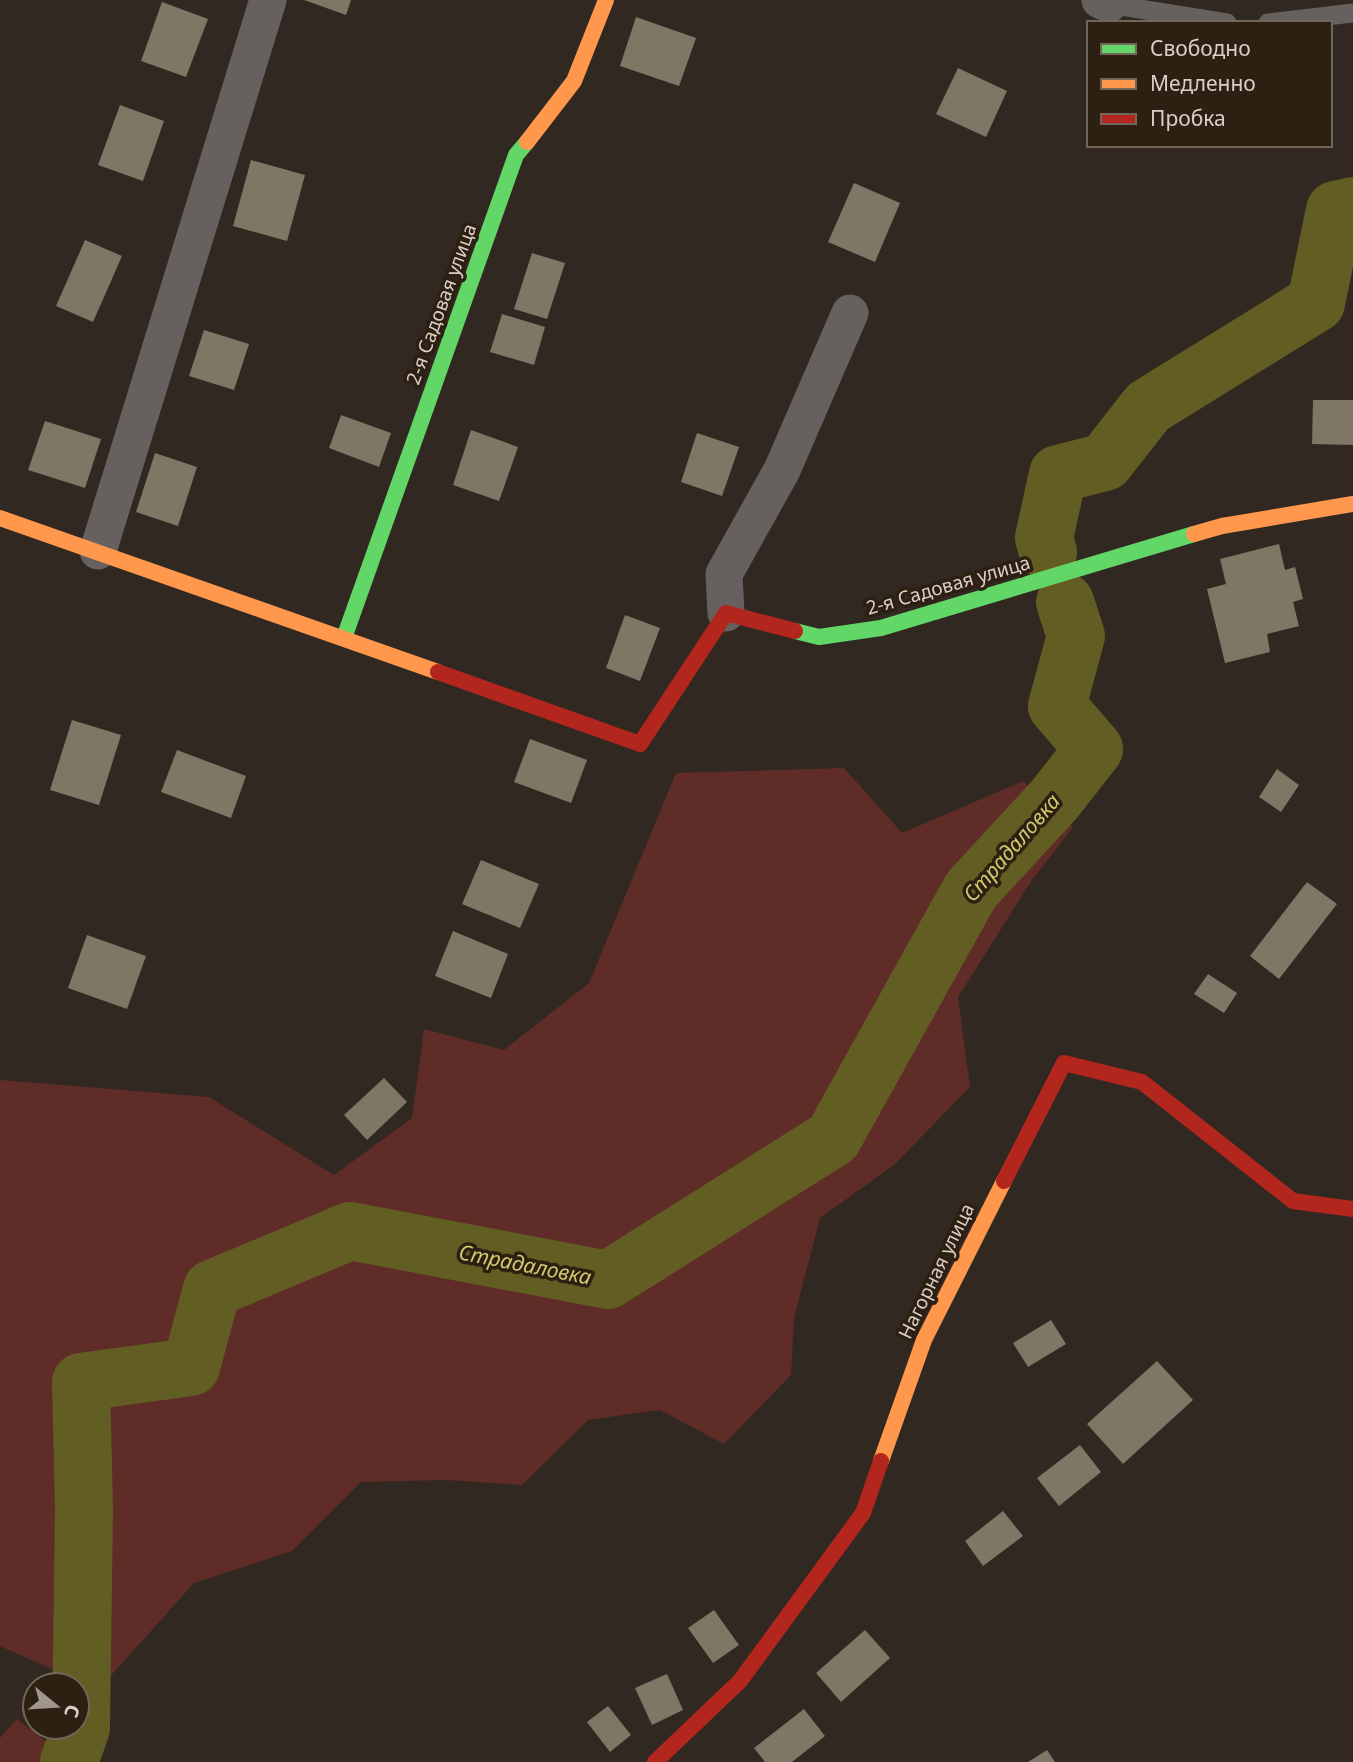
<svg xmlns="http://www.w3.org/2000/svg" width="1353" height="1762" font-family="'Noto Sans',sans-serif">
<style>
.green{fill:#5f2c28}
.lines{fill:none;stroke-linecap:round;stroke-linejoin:round}
.river{stroke:#625e23;stroke-width:58}
.building{fill:#7f7666}
.lane{stroke:#66615f;stroke-width:19}
.street{stroke:#66615f;stroke-width:37}
.fast{stroke:#63d668;stroke-width:16}
.slow{stroke:#ff974d;stroke-width:16}
.jam{stroke:#b3261e;stroke-width:16}
.labels{text-anchor:middle;stroke-width:7;stroke-linejoin:round;paint-order:stroke}
.street-label{font-size:19px;fill:#dad0c8;stroke:#2d1f11}
.water-label{font-size:21px;font-style:italic;fill:#cfc96d;stroke:#2d1f11}
</style>
<rect width="100%" height="100%" fill="#312921"/>
<g class="green">
<polygon points="844,768 902,833 1023,781 1073,827 1032,880 958,997 970,1087 894,1165 820,1218 794,1318 791,1375 724,1444 660,1410 588,1420 522,1485 447,1480 361,1482 292,1551 194,1583 98,1690 0,1646 0,1080 209,1097 334,1175 412,1118 424,1029 504,1050 589,983 676,773"/>
<polygon points="17,1719 72,1762 0,1762 0,1738"/>
</g>
<g class="lines">
<g class="river">
<polyline points="1048,552 1044,538 1058,474 1105,462 1148,407 1316,303 1335,210 1353,206"/>
<polyline points="69,1762 81,1728 84,1509 81,1382 191,1367 212,1289 350,1231 608,1280 833,1138 971,890 1054,800 1094,749 1057,706 1076,636 1065,602"/>
</g>
</g>
<g class="building">
<polygon points="304,0 351,0 346,15"/>
<polygon points="162,2 208,19 186,77 141,61"/>
<polygon points="636,17 696,38 679,86 620,66"/>
<polygon points="958,68 1007,91 986,137 936,114"/>
<polygon points="120,105 164,121 143,181 98,165"/>
<polygon points="251,160 305,175 287,241 233,226"/>
<polygon points="854,183 900,203 875,262 828,242"/>
<polygon points="85,240 122,256 93,322 56,306"/>
<polygon points="532,253 565,263 547,319 514,309"/>
<polygon points="502,314 545,327 534,365 490,352"/>
<polygon points="204,330 249,344 234,390 189,376"/>
<polygon points="1313,400 1353,400 1353,445 1312,444"/>
<polygon points="341,415 391,433 379,467 329,448"/>
<polygon points="45,421 101,439 85,488 28,470"/>
<polygon points="471,430 518,447 499,501 453,485"/>
<polygon points="697,433 739,447 722,496 681,482"/>
<polygon points="155,453 197,467 178,526 136,512"/>
<polygon points="1279,544 1285,570 1295,567 1303,599 1293,602 1299,626 1267,634 1270,652 1225,663 1207,589 1226,584 1220,559"/>
<polygon points="625,615 660,628 640,681 606,668"/>
<polygon points="72,720 121,735 99,805 50,790"/>
<polygon points="530,739 587,760 571,803 514,782"/>
<polygon points="177,750 246,776 231,818 161,792"/>
<polygon points="1277,769 1299,785 1281,812 1259,797"/>
<polygon points="481,860 539,884 520,928 462,904"/>
<polygon points="1307,882 1337,904 1279,979 1250,956"/>
<polygon points="453,931 508,954 491,998 435,976"/>
<polygon points="87,935 146,956 127,1009 68,988"/>
<polygon points="1208,974 1237,993 1224,1013 1194,994"/>
<polygon points="384,1078 407,1102 367,1140 344,1115"/>
<polygon points="1051,1320 1066,1344 1028,1367 1013,1343"/>
<polygon points="1157,1361 1193,1400 1123,1464 1087,1424"/>
<polygon points="1080,1445 1101,1472 1059,1506 1037,1478"/>
<polygon points="1003,1511 1023,1536 983,1566 965,1541"/>
<polygon points="714,1610 739,1645 713,1663 688,1628"/>
<polygon points="865,1630 890,1658 841,1702 816,1673"/>
<polygon points="667,1674 683,1710 652,1725 635,1688"/>
<polygon points="608,1706 631,1735 610,1752 587,1722"/>
<polygon points="804,1709 825,1736 792,1762 765,1762 754,1748"/>
<polygon points="1047,1750 1055,1762 1028,1762"/>
</g>
<g class="lines">
<g class="lane">
<polyline points="1109,4 1227,23"/>
<polyline points="1268,23 1353,13"/>
</g>
<g class="street">
<polyline points="1100,0 1109,4"/>
<polyline points="98,551 268,0"/>
<polyline points="726,613 724,574 782,470 850,313"/>
</g>
<g class="fast">
<polyline points="795,631 819,637 881,628 1194,534"/>
<polyline points="344,638 516,155 527,142"/>
</g>
<g class="slow">
<polyline points="527,142 574,81 606,0"/>
<polyline points="0,518 438,672"/>
<polyline points="1194,534 1222,526 1353,504"/>
<polyline points="881,1461 924,1340 1004,1181"/>
</g>
<g class="jam">
<polyline points="438,672 640,744 726,613 795,631"/>
<polyline points="1004,1181 1064,1063 1142,1082 1293,1201 1353,1209"/>
<polyline points="655,1762 740,1681 863,1513 881,1461"/>
</g>
</g>
<g class="labels">
<g class="street-label">
<text transform="translate(441 304) rotate(-70)" y="7">2-я Садовая улица</text>
<text transform="translate(948 585) rotate(-16)" y="7">2-я Садовая улица</text>
<text transform="translate(936 1271) rotate(-64)" y="7">Нагорная улица</text>
</g>
<g class="water-label">
<text transform="translate(1012 848) rotate(-49)" y="7">Страдаловка</text>
<text transform="translate(525 1265) rotate(11)" y="7">Страдаловка</text>
</g>
</g>
<rect x="1087" y="21" width="245" height="126" fill="#2d1f11" stroke="#72665a" stroke-width="2"/>
<rect x="1101" y="44" width="35" height="10" fill="#63d668" stroke="#72665a" stroke-width="2"/>
<text x="1150" y="56" font-size="21" fill="#dad0c8">Свободно</text>
<rect x="1101" y="79" width="35" height="10" fill="#ff974d" stroke="#72665a" stroke-width="2"/>
<text x="1150" y="91" font-size="21" fill="#dad0c8">Медленно</text>
<rect x="1101" y="114" width="35" height="10" fill="#b3261e" stroke="#72665a" stroke-width="2"/>
<text x="1150" y="126" font-size="21" fill="#dad0c8">Пробка</text>
<g transform="translate(56 1706) rotate(108)"><circle r="33" fill="#2d1f11" stroke="#72665a" stroke-width="2"/>
<path d="M0-5L12 26L0 18L-12 26Z" fill="#9f968e"/>
<text y="-10" font-size="19" font-weight="bold" text-anchor="middle" fill="#dad0c8">С</text>
</g>
</svg>
